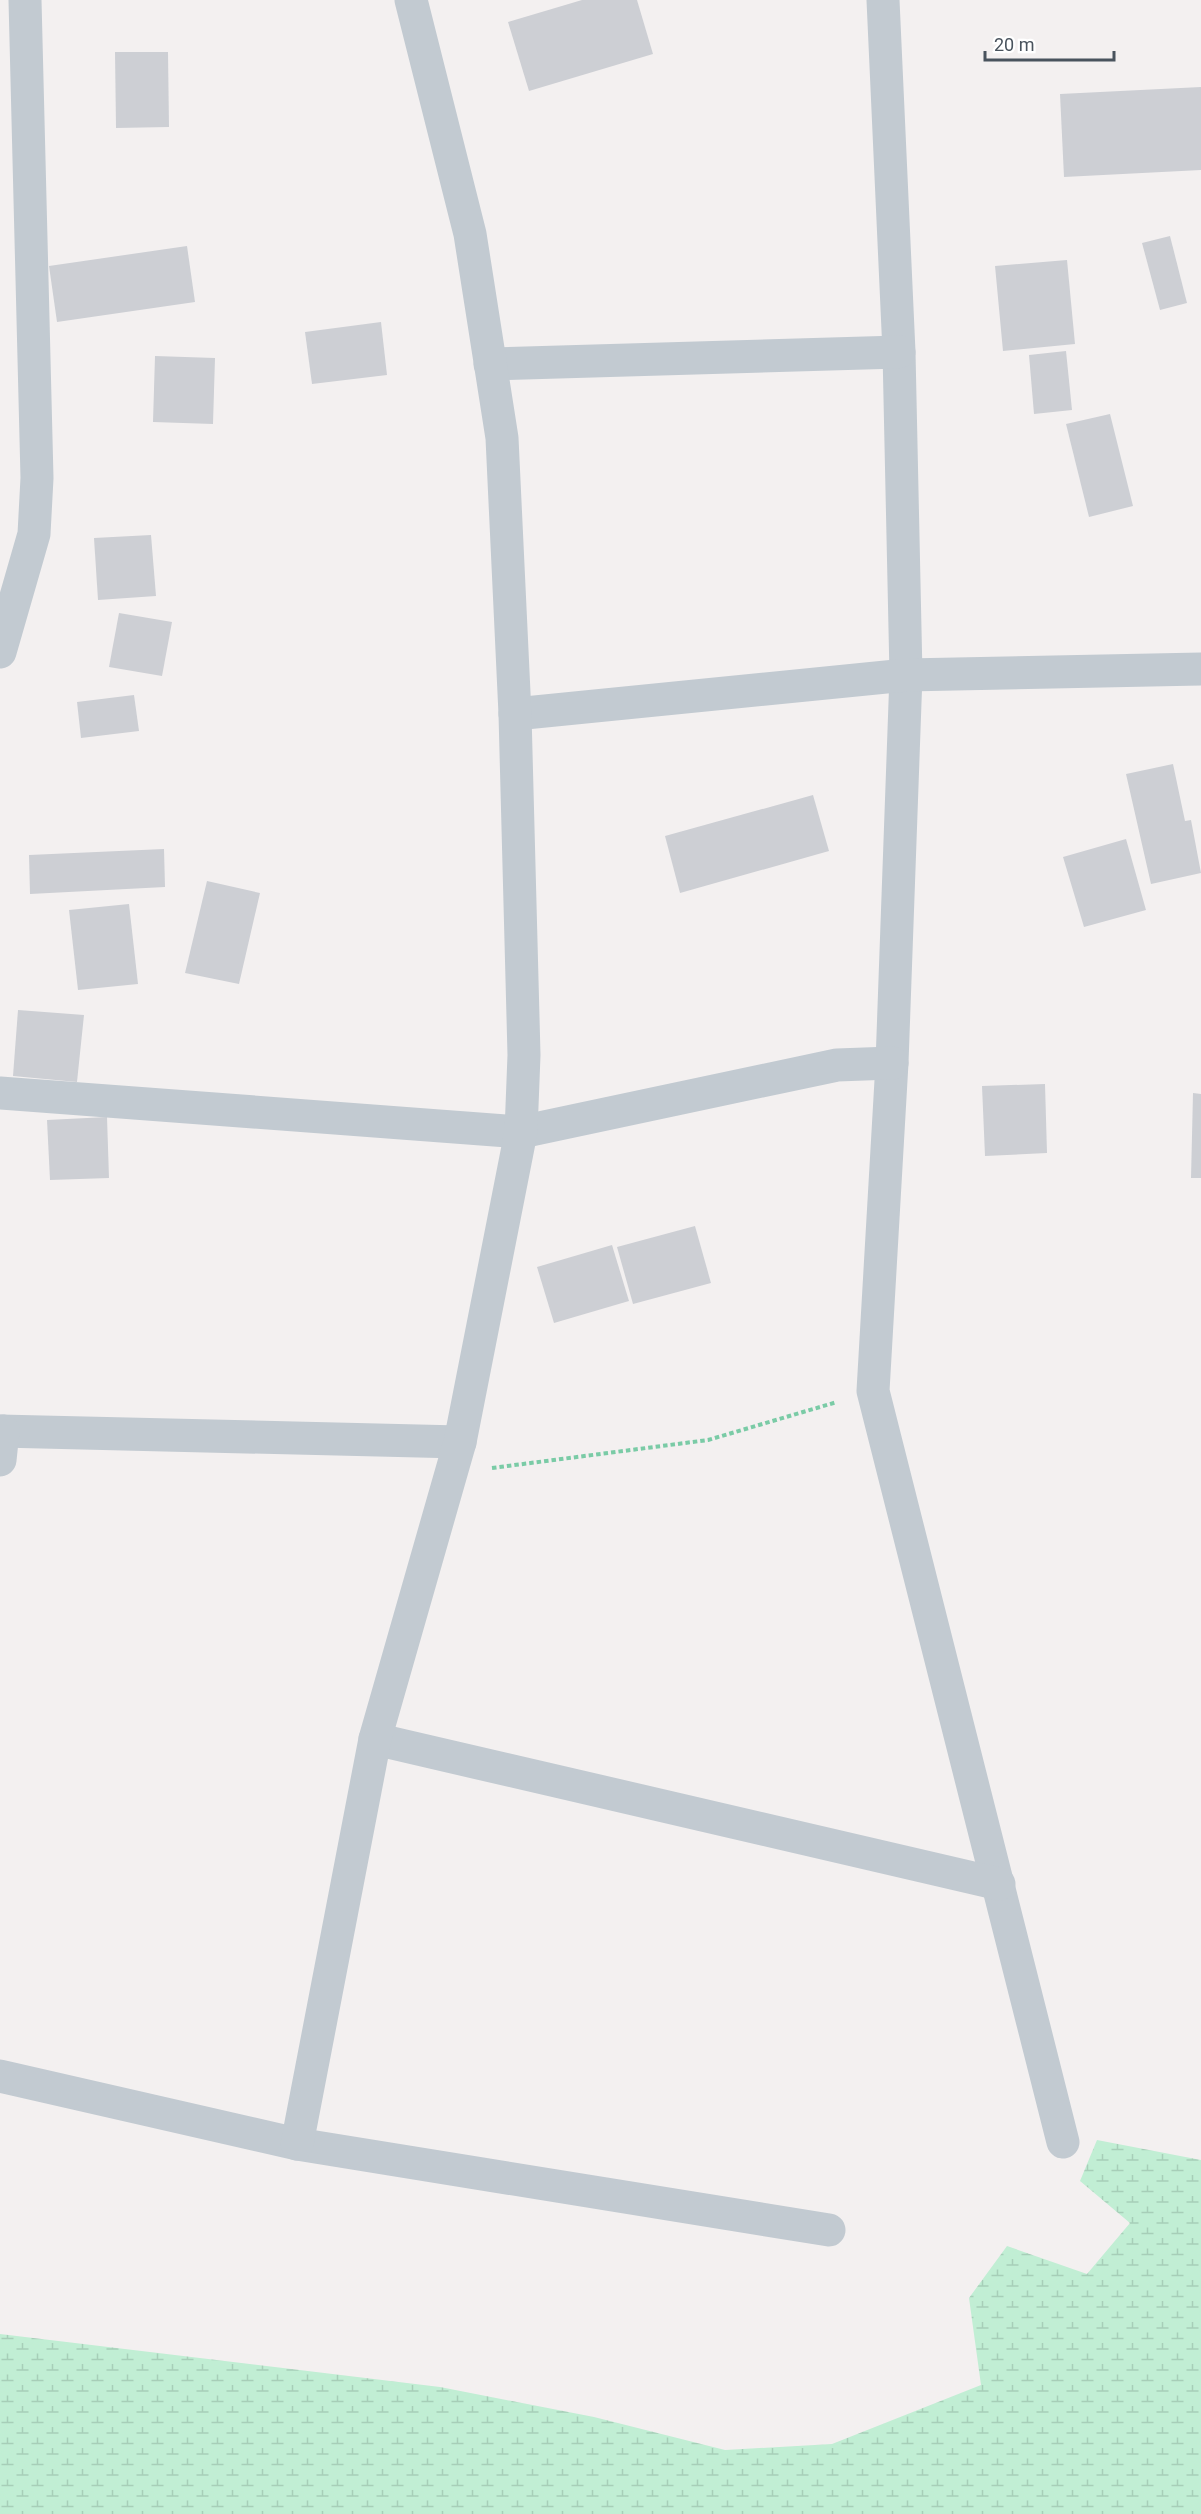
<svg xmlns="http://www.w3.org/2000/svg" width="1201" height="2514" font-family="Roboto,sans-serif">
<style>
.wetland{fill:url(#wetland-marsh)}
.building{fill:#cdcfd4}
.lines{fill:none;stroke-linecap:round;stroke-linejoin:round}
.path{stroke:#7acba6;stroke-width:4;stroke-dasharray:4.5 3;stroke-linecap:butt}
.minor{stroke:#c2cad1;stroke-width:33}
</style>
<defs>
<pattern id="wetland-marsh" width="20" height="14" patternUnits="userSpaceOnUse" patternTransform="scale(1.5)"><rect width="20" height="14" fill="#c1eed4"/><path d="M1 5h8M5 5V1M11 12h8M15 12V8" fill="none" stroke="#a7ceb8"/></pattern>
</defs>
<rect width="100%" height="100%" fill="#f3f0f0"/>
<polygon class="wetland" points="1097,2140 1201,2160 1201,2514 0,2514 0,2334 440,2387 594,2417 725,2450 832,2444 981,2385 969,2298 1007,2246 1087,2274 1130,2223 1080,2181"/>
<g class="building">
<polygon points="582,0 637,0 653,54 529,91 508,22"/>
<polygon points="115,52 168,52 169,127 116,128"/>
<polygon points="1201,87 1201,170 1064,177 1060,94"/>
<polygon points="1170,236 1187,303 1160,310 1142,243"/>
<polygon points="187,246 195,302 57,322 49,266"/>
<polygon points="1067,260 1075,344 1003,351 995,266"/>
<polygon points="381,322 387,375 312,384 305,332"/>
<polygon points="1066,351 1072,410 1034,414 1029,355"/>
<polygon points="155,356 215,358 213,424 153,422"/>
<polygon points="1110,414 1133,506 1089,517 1066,424"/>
<polygon points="151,535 156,596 98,600 94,538"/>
<polygon points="119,613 172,622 162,676 109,667"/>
<polygon points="134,695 139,731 81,738 77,702"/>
<polygon points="1173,764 1185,821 1191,820 1201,873 1151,884 1126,774"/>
<polygon points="813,795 829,851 680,893 665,836"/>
<polygon points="1126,839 1146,910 1084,927 1063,857"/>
<polygon points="164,849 165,887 30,894 29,855"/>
<polygon points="207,881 260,893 239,984 185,973"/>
<polygon points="129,904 138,984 78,990 69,910"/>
<polygon points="18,1010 84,1015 77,1082 13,1076"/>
<polygon points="1045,1084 1047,1153 985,1156 982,1086"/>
<polygon points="1193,1093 1201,1094 1201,1178 1191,1178"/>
<polygon points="107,1117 109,1178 50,1180 47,1120"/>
<polygon points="695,1226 711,1283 633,1304 617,1247"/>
<polygon points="612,1245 629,1301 554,1323 537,1267"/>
</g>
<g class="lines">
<polyline class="path" points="492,1468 708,1440 837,1402"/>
<g class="minor">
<polyline points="883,0 899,352 906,675 892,1063 873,1391 1063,2142"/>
<polyline points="490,364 899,352"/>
<polyline points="0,652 34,534 37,478 25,0"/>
<polyline points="515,714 906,675 1201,669"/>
<polyline points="0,1093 521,1132 837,1065 892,1063"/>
<polyline points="0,1431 460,1442"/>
<polyline points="0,1460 3,1431"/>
<polyline points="375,1739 999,1884"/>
<polyline points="0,2076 297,2144 829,2230"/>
<polyline points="297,2144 375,1739 460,1442 521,1132 524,1055 515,714 502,438 470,234 411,0"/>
</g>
</g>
<path d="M985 51v9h129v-9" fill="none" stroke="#49535d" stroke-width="3"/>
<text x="994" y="51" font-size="18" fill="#49535d" stroke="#ffffff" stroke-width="4.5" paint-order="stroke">20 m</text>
</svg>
